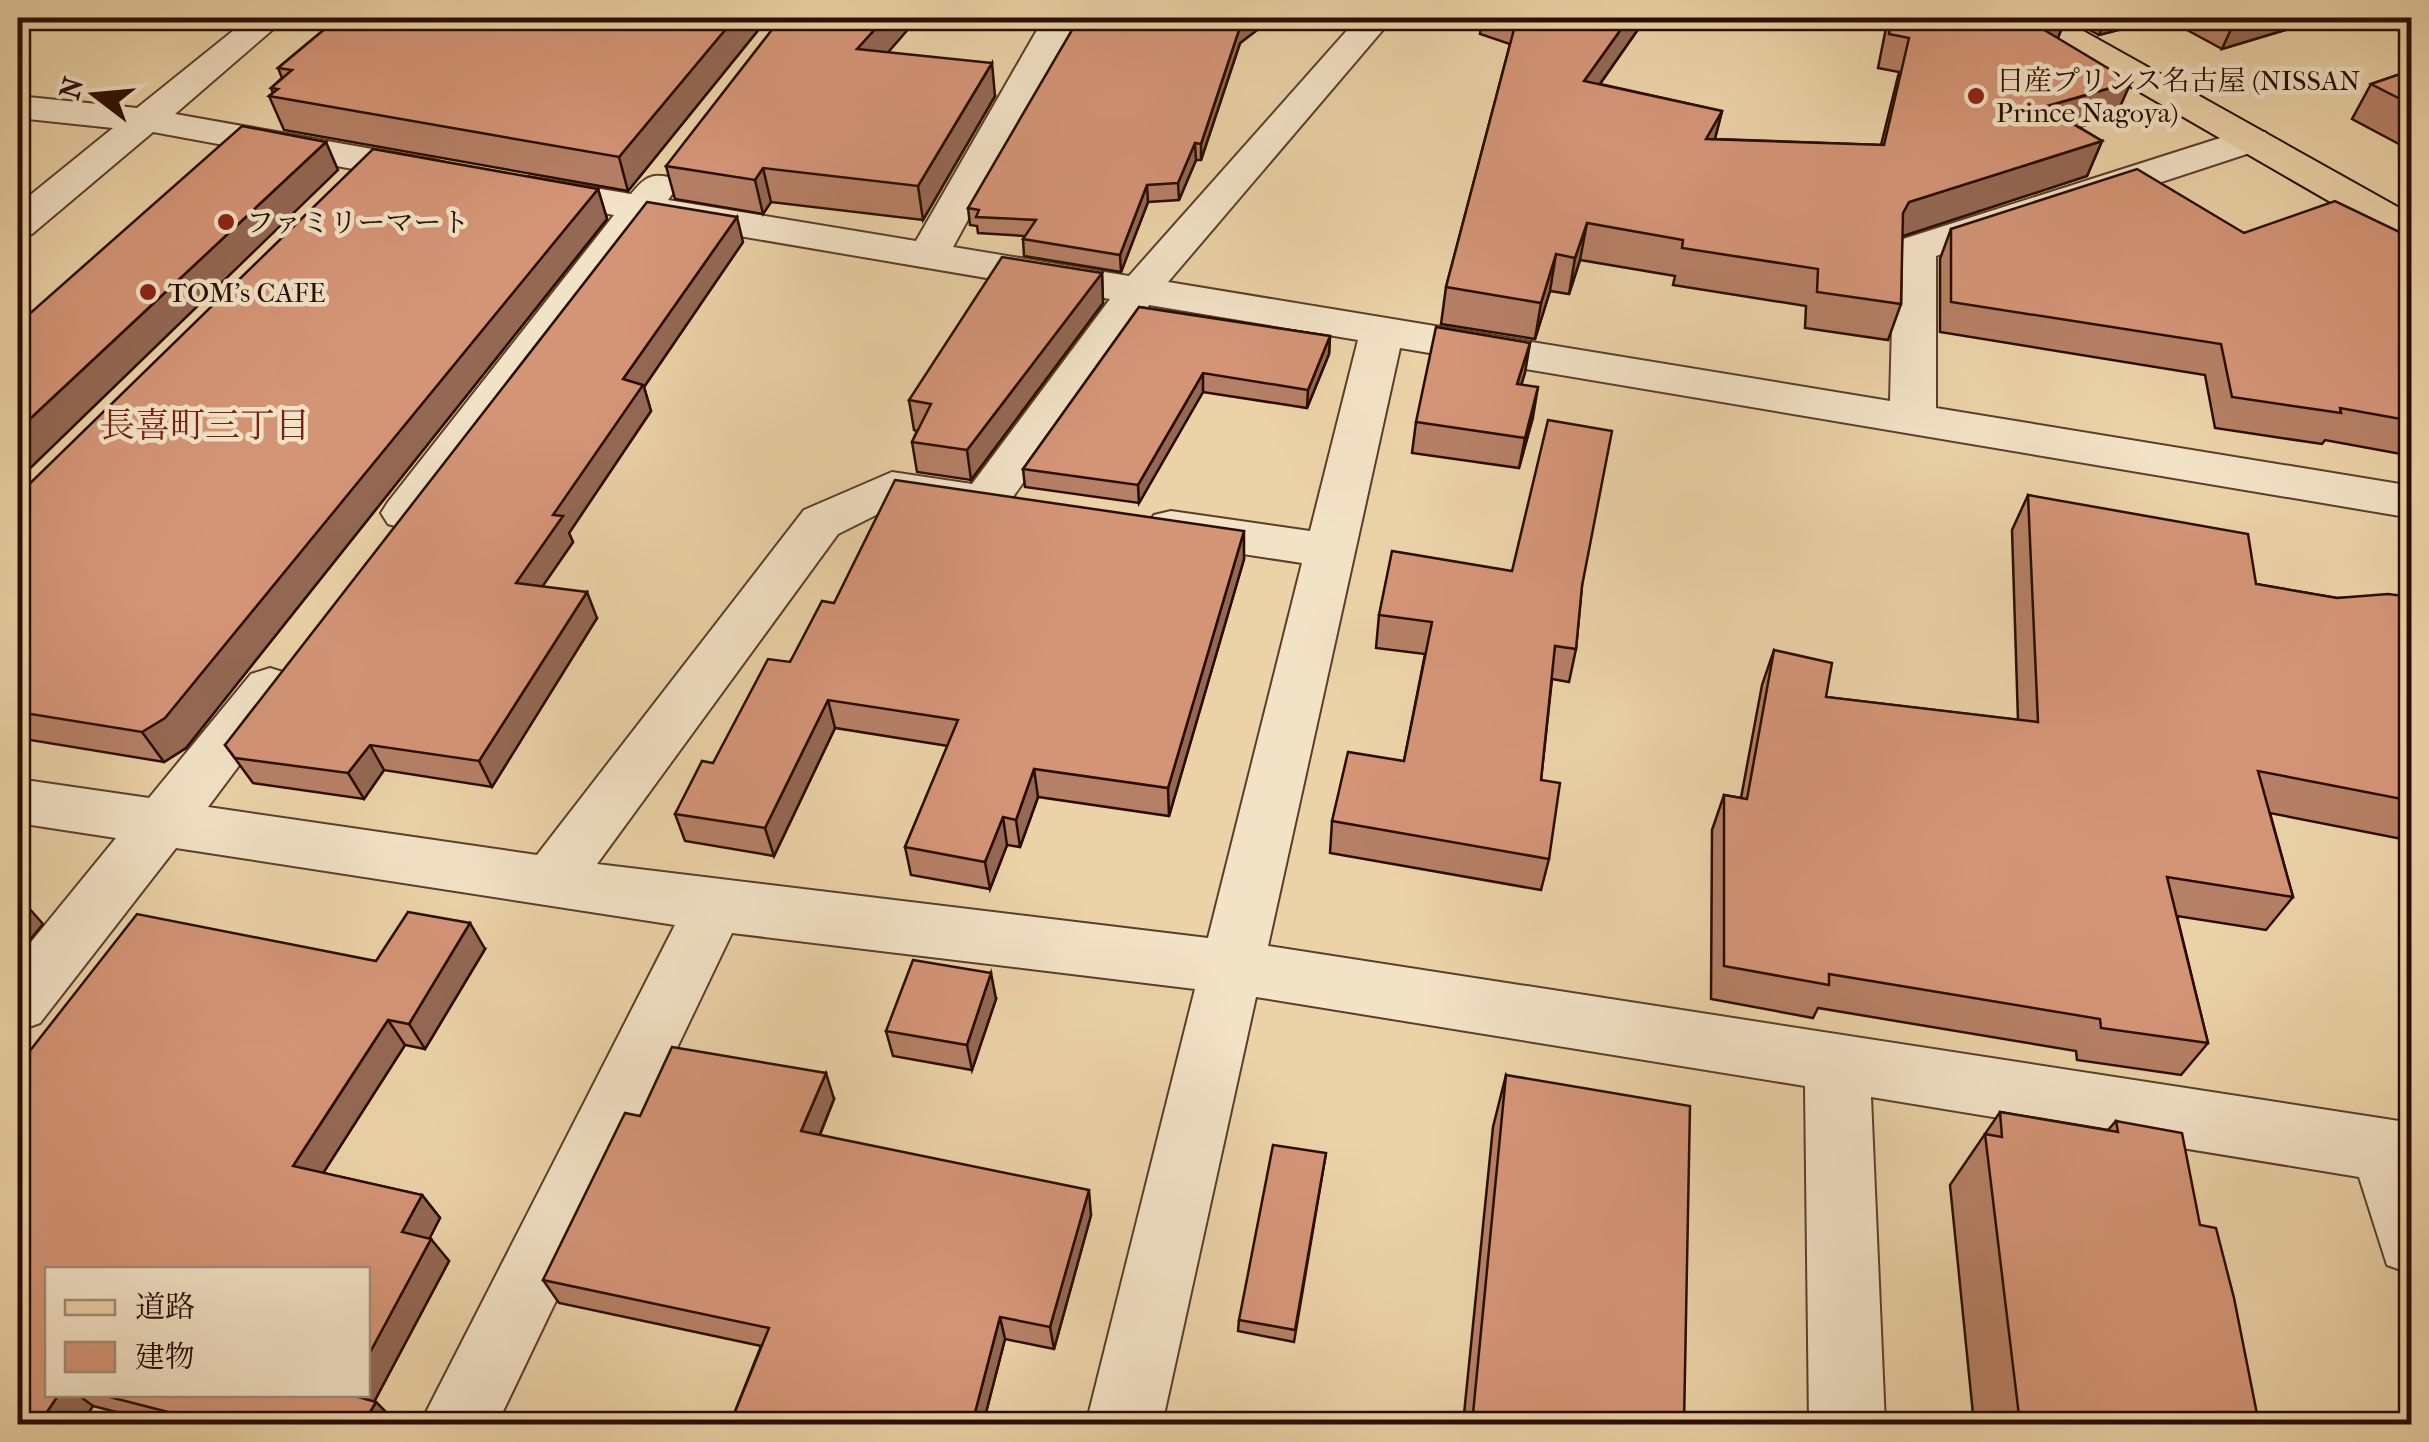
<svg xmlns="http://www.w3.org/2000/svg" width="2429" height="1442" font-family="'IM FELL French Canon','Noto Serif JP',serif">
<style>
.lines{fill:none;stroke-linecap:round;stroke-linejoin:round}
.minor-casing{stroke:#5a3e2a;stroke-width:4}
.major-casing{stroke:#2a0d00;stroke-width:4}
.minor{fill:#f2e2c6;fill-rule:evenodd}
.major{fill:#ebd2a7;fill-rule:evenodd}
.wall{fill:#b68066;stroke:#2a0d00;stroke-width:2.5;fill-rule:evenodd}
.shaded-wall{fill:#946853;stroke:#2a0d00;stroke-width:2.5}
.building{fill:#d49577;stroke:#2a0d00;stroke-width:2.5}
.poi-dot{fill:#8f2418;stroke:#f2e2c6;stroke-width:4}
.labels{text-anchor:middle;stroke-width:9;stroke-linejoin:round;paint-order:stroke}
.far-poi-label{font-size:28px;fill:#2a0d00;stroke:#f2e2c6;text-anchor:start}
.neighbourhood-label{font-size:35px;fill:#7a1f14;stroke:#f2e2c6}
</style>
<rect width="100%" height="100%" fill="#ebd2a7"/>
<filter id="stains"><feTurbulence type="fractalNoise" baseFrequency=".002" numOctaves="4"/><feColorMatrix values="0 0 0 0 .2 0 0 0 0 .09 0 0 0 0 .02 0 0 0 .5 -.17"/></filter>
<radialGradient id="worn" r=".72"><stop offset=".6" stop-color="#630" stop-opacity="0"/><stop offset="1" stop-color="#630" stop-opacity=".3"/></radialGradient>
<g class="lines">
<defs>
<g id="minor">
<polygon points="249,18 286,18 175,114 434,160 448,164 453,172 448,180 434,184 153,132 32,234 18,237 18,205 113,128 18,118 18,96 137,108"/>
<path d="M1044,18h34l-125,229 176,29 229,-258h35l-225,264 722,119 4,-152 6,-9 339,-108h26l6,8 -6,8 -329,108v152l476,78v32l-1012,-170 -132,598 1144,177v151l-25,-9 -28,-88 -488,-80 14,327h-76l-4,-338 -549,-89 -94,427h-76l109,-435 -463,-56 -235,491h-77l255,-499 -499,-77 -136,175 -22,8v-73l98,-120 -98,-15v-44l131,19 102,-124 19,-6 19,6 8,14 -89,119 329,48 267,-345 88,-38 80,12 138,-185 -459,-78 -229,303 -17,5 -17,-5 -7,-11 7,-11 226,-287 -99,-18 -6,-8 6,-8 14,-4 102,17c13,-16 20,-22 41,-16l6,8 -10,14 248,41zM1149,305l209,35 -48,191 -139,-20 -17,4 -8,12 8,12 17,4 131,20 -94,375 -611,-74 241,-330 60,-30 88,12 17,-5z"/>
</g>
<polygon id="major" points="2019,18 2060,18 2412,215 2412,244 2398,241 2024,25"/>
</defs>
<use href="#minor" class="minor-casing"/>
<use href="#major" class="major-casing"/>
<use href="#minor" class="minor"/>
<use href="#major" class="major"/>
</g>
<g class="wall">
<polygon points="338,18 768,18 628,191 284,130 269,96 273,93 271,88 282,78 278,68"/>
<polygon points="1482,18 1646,18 1600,84 1722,111 1715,139 1881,145 1899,72 1878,68 1888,18 2066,18 2058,38 2116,116 2079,127 2102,141 2087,176 1902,236 1901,304 1888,340 1805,328 1806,306 1673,285 1675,276 1580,260 1569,294 1550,291 1535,339 1441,324 1446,287 1510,44 1480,34"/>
<polygon points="2067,18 2325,18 2222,49 2165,18 2099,35"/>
<polygon points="2396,18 2412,18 2412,25"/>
<polygon points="1261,27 1240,43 1201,160 1196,160 1179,200 1148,202 1121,272 1024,256 1023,239 1025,236 978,233 977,226 970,225 968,208"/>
<polygon points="888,52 995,96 923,220 771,202 763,214 675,199 666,166"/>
<polygon points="2412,70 2412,151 2352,119 2371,84"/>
<polygon points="598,189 607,219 186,748 164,762 18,738 18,495"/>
<polygon points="1951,229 2244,233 2412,238 2412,456 2325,440 2322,444 2215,428 2205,375 1940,332 1940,259"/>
<polygon points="743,242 644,387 651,411 569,533 573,542 542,586 597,618 492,787 384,770 364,799 253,783 225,745"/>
<polygon points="1102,273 1103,303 971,480 917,472 912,442 917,431 914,430 909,400"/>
<polygon points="1139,307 1330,336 1329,354 1307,408 1203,392 1139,503 1025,487 1023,469"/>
<polygon points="1530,343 1521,384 1533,417 1519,468 1412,453 1416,422"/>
<polygon points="2028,495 2256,584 2337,598 2412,597 2412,841 2270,813 2293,897 2266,930 2177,916 2208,1043 2181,1075 2077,1060 2076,1051 1818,1008 1813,1018 1711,999 1712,830 1724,795 1741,798 1762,685 1774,650 1826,697 2018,720 2012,530"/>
<polygon points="1244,559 1169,816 1038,797 1020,847 1007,845 990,889 911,875 905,847 948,746 835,728 774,856 685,841 675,814 834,603"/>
<polygon points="1582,586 1576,649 1569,682 1552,679 1541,780 1549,859 1541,890 1330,853 1332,821 1404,761 1425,654 1376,648 1379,615"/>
<path d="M485,949l-60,100 -20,-4 -82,128 99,22 18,23 -11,21 20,22 -75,141 22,20 -2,2h-231l-70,-18 -12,18h-63l358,-463zM368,1270v124h-320z"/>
<polygon points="996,999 972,1070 893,1056 886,1031"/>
<polygon points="1506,1075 1684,1424 1463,1424 1493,1127"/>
<polygon points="834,1099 820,1135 1091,1215 1054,1349 1005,1339 983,1424 730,1424 761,1346 559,1303 543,1280 640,1116"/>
<polygon points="2000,1112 2108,1130 2116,1121 2200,1225 2259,1424 1974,1424 1950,1185"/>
<polygon points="1326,1153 1294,1342 1238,1331 1239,1320"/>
</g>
<g class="shaded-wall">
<polygon points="18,18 31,18 18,27"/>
<polygon points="735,18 768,18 628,191 619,157"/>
<polygon points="885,18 918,18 863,81 857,49"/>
<polygon points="1253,18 1264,18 1261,27 1240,43 1201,160 1201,144 1240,27"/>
<polygon points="1629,18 1646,18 1578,115 1584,81"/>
<polygon points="2049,18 2066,18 2054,47 2031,22"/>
<polygon points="2106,18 2165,18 2099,35"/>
<polygon points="2236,18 2325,18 2222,49"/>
<polygon points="992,63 995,96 923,220 918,186"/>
<polygon points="2131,82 2116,116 2030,142 2044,107"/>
<polygon points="1722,111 1713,146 1706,139"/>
<polygon points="2102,141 2087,176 1897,238 1903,213 1909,202"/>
<polygon points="326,142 338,170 18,480 18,430"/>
<polygon points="1195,143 1196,160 1179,200 1178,183"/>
<polygon points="763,168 771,202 763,214 755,180"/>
<polygon points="1147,185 1148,202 1121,272 1120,255"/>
<polygon points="598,189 607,219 186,748 164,762 142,732"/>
<polygon points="737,217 743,242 644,387 651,411 569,533 573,542 527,609 516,583 553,515 623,379"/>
<polygon points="1587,223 1580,260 1569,294 1575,258"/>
<polygon points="1556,254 1550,291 1535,339 1541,303"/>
<polygon points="1102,273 1103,303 971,480 967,450"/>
<polygon points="1330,336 1329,354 1307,408 1308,390"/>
<polygon points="1530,343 1525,373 1512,414 1517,384"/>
<polygon points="1203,373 1203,392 1139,503 1138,485"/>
<polygon points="1538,387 1533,417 1519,468 1525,438"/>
<polygon points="1244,531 1244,559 1169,816 1168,788"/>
<polygon points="587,592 597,618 492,787 479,761"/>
<polygon points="828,700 835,728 774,856 765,828"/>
<polygon points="370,745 384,770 364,799 348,773"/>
<polygon points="1034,769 1038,797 1020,847 1016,820"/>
<polygon points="1003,817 1007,845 990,889 985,862"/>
<polygon points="18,877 24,884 18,891"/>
<polygon points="20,898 43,924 18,954 18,902"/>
<polygon points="470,923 485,949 425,1049 409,1024"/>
<polygon points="991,973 996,999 972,1070 967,1045"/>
<polygon points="388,1020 405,1045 313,1189 293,1166"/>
<polygon points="826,1073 834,1099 811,1156 801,1131"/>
<polygon points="1089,1190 1091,1215 1054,1349 1050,1327"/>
<polygon points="422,1195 440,1218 421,1255 402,1232"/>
<polygon points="431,1239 449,1261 367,1415 347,1395 368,1394 368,1356"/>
<polygon points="1000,1317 1005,1339 983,1424 972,1424"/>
<polygon points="59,1394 77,1394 93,1406 81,1424 39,1424"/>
<polygon points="376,1402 396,1422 394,1424 363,1424"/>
</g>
<g class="building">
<polygon points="338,18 735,18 619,157 269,96 278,89 271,88 292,70 278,68"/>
<polygon points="781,18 885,18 857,49 992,63 918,186 763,168 755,180 666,166"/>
<polygon points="1079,18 1253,18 1240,27 1201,144 1195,143 1178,183 1147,185 1120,255 1023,239 1036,220 976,217 979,210 968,208"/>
<polygon points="1517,18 1629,18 1584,81 1722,111 1706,139 1884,145 1909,38 1889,34 1892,18 2049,18 2031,22 2131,82 2044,107 2102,141 1909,202 1903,213 1901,304 1817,292 1818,269 1682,248 1683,240 1587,223 1575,258 1556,254 1541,303 1446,287"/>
<polygon points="2412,70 2412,105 2371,84"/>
<polygon points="242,126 326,142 18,430 18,324"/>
<polygon points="373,149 598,189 165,718 142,732 18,712 18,495"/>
<polygon points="2137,169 2244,233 2335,201 2412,238 2412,421 2340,408 2341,413 2232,397 2221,344 1951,302 1951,229"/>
<polygon points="647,202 737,217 623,379 643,385 553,515 563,516 516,583 587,592 479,761 370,745 348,773 235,758 225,745"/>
<polygon points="1002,257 1102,273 967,450 912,442 931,404 909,400"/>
<polygon points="1139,307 1330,336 1308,390 1203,373 1138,485 1023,469"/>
<polygon points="1436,327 1530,343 1517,384 1538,387 1525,438 1416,422"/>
<polygon points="1548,420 1612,431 1582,586 1576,649 1555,646 1541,780 1560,783 1549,859 1332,821 1348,752 1404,761 1432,622 1379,615 1392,551 1512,571"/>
<polygon points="895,480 1244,531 1168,788 1034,769 1016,820 1003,817 985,862 905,847 958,720 828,700 765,828 675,814 702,761 713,763 768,659 790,662 822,601 834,603"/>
<polygon points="2028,495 2248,534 2256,584 2337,598 2388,594 2412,597 2412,801 2258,771 2293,897 2167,877 2208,1043 2101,1028 2100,1019 1829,974 1829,985 1724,966 1724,795 1747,799 1774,650 1832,663 1826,697 2038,722"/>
<polygon points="408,912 470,923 409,1024 388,1020 293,1166 422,1195 402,1232 431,1239 368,1356 368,1270 48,1270 48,1394 59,1394 39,1424 18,1424 18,1066 137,914 376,961"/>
<polygon points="913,960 991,973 967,1045 886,1031"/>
<polygon points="672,1047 826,1073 801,1131 1089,1190 1050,1327 1000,1317 972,1424 730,1424 769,1328 543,1280 625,1113 640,1116"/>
<polygon points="1506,1075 1690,1106 1684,1424 1472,1424"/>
<polygon points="2000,1112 2118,1132 2116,1121 2182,1133 2200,1225 2216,1228 2234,1298 2259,1424 2020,1424 1985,1134 2002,1137"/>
<polygon points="1273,1145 1326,1153 1295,1330 1239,1320"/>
<polygon points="98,1394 347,1394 376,1402 363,1424 215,1424"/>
</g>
<g class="poi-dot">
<circle cx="1976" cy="96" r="10"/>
<circle cx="226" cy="222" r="10"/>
<circle cx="148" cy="292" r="10"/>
</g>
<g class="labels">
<g class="far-poi-label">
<text x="1996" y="90">日産プリンス名古屋 (NISSAN<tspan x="1996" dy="32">Prince Nagoya)</tspan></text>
<text x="246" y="232">ファミリーマート</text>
<text x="168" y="302">TOM's CAFE</text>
</g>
<g class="neighbourhood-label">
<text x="205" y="437">長喜町三丁目</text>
</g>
</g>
<rect width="2429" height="1442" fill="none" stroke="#ebd2a7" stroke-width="60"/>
<rect x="20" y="20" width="2389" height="1402" fill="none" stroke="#2a0d00" stroke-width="5"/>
<rect x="30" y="30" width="2369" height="1382" fill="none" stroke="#2a0d00" stroke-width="2.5"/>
<rect x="45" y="1267" width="325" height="130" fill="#f2e2c6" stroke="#a28d77" stroke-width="2.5"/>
<rect x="65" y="1300" width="50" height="15" fill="#ebd2a7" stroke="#a28d77" stroke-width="2.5"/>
<text x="135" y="1317" font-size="30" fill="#2a0d00">道路</text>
<rect x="65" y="1342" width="50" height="30" fill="#d49577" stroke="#a28d77" stroke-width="2.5"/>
<text x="135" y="1367" font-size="30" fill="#2a0d00">建物</text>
<g transform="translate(95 95) rotate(286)" stroke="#f2e2c6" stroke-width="8" paint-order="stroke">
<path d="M0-8L18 38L0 25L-18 38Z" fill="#2a0d00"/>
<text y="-15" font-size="28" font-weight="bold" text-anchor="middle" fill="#2a0d00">N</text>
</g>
<rect width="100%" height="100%" filter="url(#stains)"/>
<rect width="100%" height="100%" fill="url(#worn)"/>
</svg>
